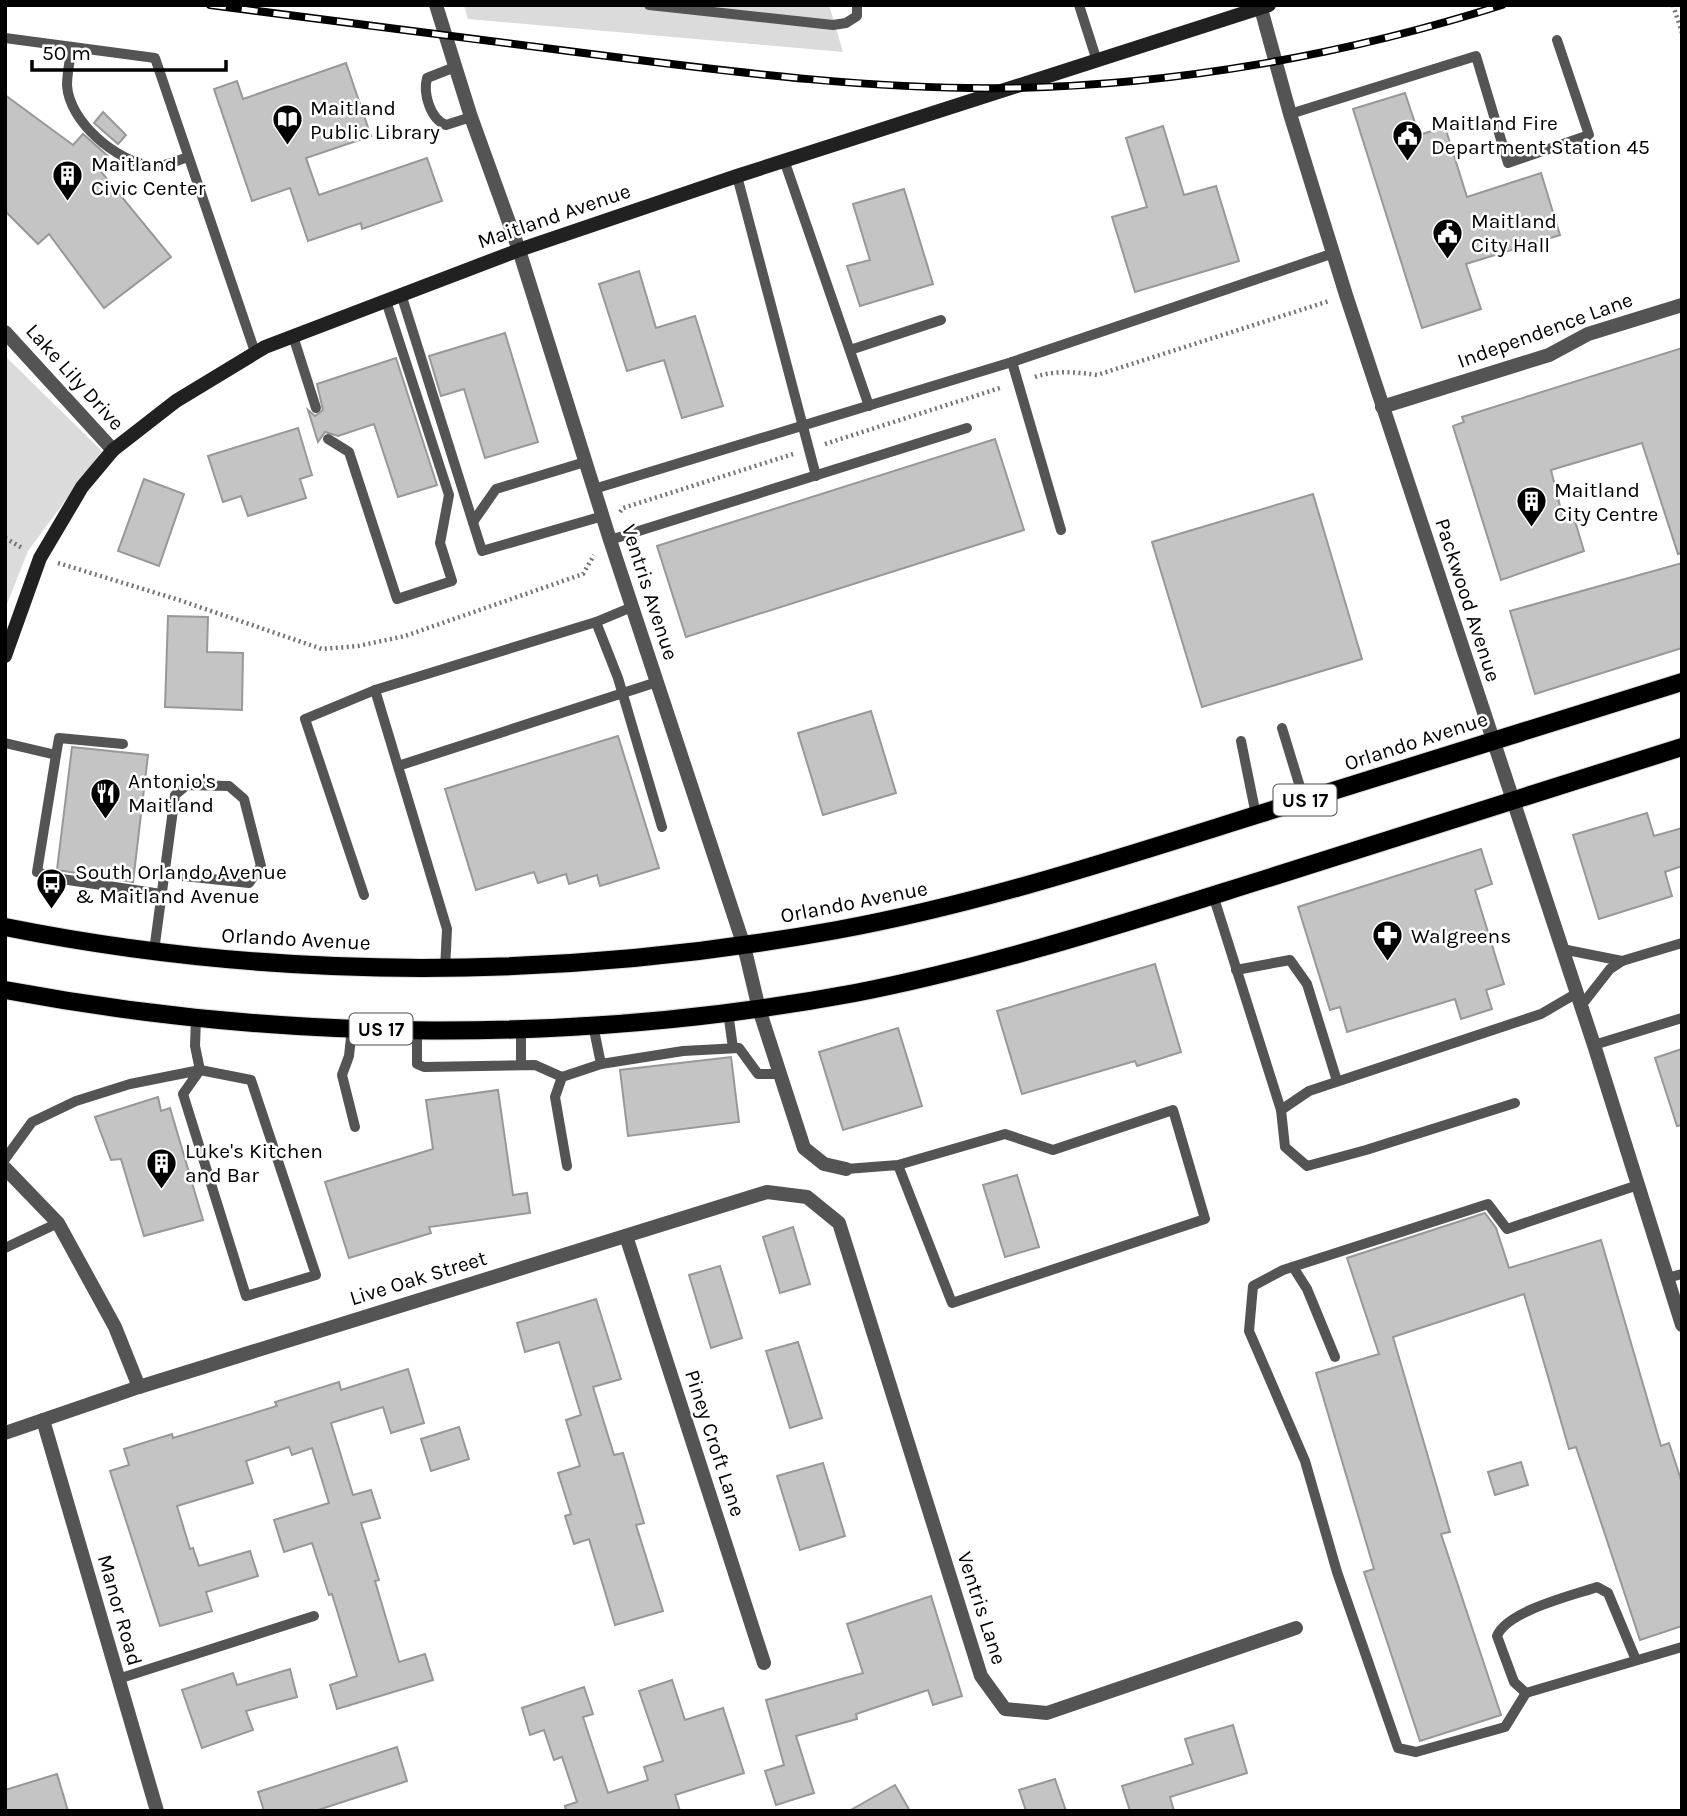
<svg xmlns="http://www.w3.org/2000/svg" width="1687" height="1816" font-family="Karla,sans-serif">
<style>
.green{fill:#dbdbdb}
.building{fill:#c4c4c4;stroke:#989898;stroke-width:2}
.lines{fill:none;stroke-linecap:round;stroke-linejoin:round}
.primary-casing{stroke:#dbdbdb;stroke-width:20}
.path{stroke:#767676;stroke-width:4.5;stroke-dasharray:2 3.5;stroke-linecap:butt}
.service{stroke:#545454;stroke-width:10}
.minor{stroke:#545454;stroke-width:14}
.secondary{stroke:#212121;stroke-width:14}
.primary{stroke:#000;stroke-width:18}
.rail-casing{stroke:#000;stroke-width:8}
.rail{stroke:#fff;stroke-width:5;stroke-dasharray:16;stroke-linecap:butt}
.labels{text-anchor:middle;stroke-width:5;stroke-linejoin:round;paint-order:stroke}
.shield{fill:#fff;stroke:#4c4c4c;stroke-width:2}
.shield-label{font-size:19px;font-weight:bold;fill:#000}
.poi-label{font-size:21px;fill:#000;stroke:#fff;text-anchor:start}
.street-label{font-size:21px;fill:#000;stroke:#fff}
</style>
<rect width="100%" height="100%" fill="#fff"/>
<g class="green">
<polygon points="464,5 829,5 843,52 468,19"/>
<polygon points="5,356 102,451 28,551 5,609"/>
</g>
<g class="building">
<polygon points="346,63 371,136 306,158 319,195 427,158 442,201 362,229 361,223 308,241 290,188 252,201 214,89 237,81 243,99"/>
<polygon points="1405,93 1419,135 1445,127 1467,197 1541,173 1560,235 1466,264 1481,309 1422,328 1353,109"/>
<polygon points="5,95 73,145 83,134 108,156 98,168 171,257 104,308 49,234 38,244 5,211"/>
<polygon points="103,112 126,135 118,144 94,123"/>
<polygon points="1163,126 1184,195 1216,186 1239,261 1135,292 1112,217 1147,207 1126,138"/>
<polygon points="904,189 933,284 860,306 847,266 870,260 853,204"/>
<polygon points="639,271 656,328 695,316 723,406 682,418 664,360 627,371 599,284"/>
<polygon points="505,333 538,442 485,458 464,389 441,396 429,356"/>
<polygon points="1682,348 1682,553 1678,554 1642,443 1551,470 1561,510 1571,508 1584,551 1501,580 1453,426 1464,422 1462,417"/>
<polygon points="396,358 437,485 398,497 374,424 338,436 325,432 318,442 308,410 315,416 323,410 317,384"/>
<polygon points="298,428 312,475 300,479 306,498 248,516 241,496 223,502 208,456"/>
<polygon points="995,439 1024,530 686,637 657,546"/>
<polygon points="144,479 184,494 159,566 118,551"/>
<polygon points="1313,494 1362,659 1202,707 1152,542"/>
<polygon points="1682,563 1682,648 1535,694 1510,611"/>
<polygon points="168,616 208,617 207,652 243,653 242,710 165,707"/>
<polygon points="871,711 896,793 823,815 798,733"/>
<polygon points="618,736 659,868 600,886 597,875 569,884 566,874 538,883 534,872 476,890 445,789"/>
<polygon points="72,747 148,755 133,882 57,870"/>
<polygon points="1647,813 1654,836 1682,828 1682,866 1665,872 1672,896 1599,919 1573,835"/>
<polygon points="1481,849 1492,884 1475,890 1504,984 1486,990 1492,1009 1461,1019 1455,999 1347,1032 1340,1007 1330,1010 1298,907"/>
<polygon points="1155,964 1181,1052 1137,1066 1135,1061 1022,1094 997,1011"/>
<polygon points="898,1028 922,1106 843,1130 819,1052"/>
<polygon points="1682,1049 1682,1125 1677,1126 1655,1058"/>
<polygon points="731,1057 739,1122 628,1136 620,1070"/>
<polygon points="498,1090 513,1195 527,1193 530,1213 429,1227 431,1233 349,1258 325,1182 433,1149 426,1100"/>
<polygon points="158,1097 161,1111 170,1108 203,1220 144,1236 121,1159 111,1160 95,1117"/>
<polygon points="1017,1175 1039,1247 1005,1257 983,1185"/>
<polygon points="1485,1213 1496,1228 1509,1268 1601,1240 1661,1446 1669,1443 1682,1483 1682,1626 1640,1640 1576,1447 1569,1449 1524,1294 1393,1337 1450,1532 1441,1534 1501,1715 1420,1741 1364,1572 1374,1569 1316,1373 1379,1354 1347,1258"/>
<polygon points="793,1227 810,1284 780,1293 763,1237"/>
<polygon points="720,1266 742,1338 711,1348 689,1275"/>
<polygon points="596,1299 621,1379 593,1387 614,1455 623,1453 644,1523 636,1525 663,1611 615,1625 589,1539 574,1544 565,1516 571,1514 558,1473 580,1466 566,1420 581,1415 559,1342 525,1352 517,1323"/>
<polygon points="798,1342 822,1418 790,1428 766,1351"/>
<polygon points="408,1369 424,1423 391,1433 383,1407 331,1423 353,1495 371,1490 380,1518 361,1523 379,1580 375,1581 399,1662 425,1654 433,1680 337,1709 330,1685 357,1676 332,1594 329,1595 312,1543 284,1552 274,1520 329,1503 312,1448 292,1455 289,1447 246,1461 253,1483 177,1506 190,1549 193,1548 199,1566 250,1551 258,1576 206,1592 212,1611 160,1626 110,1471 129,1465 124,1449 172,1434 173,1438 277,1406 275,1402 339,1382 341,1390"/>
<polygon points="459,1427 469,1459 431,1471 421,1439"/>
<polygon points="1521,1462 1528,1485 1495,1495 1488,1472"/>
<polygon points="823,1463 845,1536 800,1550 777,1476"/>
<polygon points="931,1596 962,1696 933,1705 928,1690 856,1714 857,1719 796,1736 814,1793 776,1805 765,1771 784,1765 766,1700 863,1673 847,1624"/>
<polygon points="290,1669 297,1697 246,1711 253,1730 202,1748 182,1690 233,1673 237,1685"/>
<polygon points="672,1680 685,1720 723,1708 744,1773 675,1795 680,1811 566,1811 565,1806 577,1802 562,1757 554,1760 544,1730 530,1735 522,1708 584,1687 593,1714 583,1717 608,1793 648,1780 644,1767 663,1761 639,1691"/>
<polygon points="1233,1725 1247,1773 1170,1797 1174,1811 1130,1811 1122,1786 1193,1764 1185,1739"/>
<polygon points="397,1747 407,1781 315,1811 264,1811 258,1792"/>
<polygon points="57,1774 68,1811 5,1811 5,1790"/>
<polygon points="1055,1779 1066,1811 1026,1811 1019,1790"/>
<polygon points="895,1785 910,1811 849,1811"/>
</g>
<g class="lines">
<defs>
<g id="primary">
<path d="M5,927c274,55 558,53 832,3 142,-26 279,-71 416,-114 143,-45 286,-90 429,-134"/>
<path d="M5,990c279,52 571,55 850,3 138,-27 273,-71 407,-113 140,-45 280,-89 420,-133"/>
</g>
</defs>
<use href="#primary" class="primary-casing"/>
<g class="path">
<polyline points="1673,5 1682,33"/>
<path d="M1035,377c21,-7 40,-5 62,-2l232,-74"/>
<polyline points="825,444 1003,387"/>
<polyline points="620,512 623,508 793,454"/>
<polyline points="5,538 24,549"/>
<polyline points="58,563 179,600 322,649 358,646 405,636 583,574 594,555"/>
</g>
<g class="service">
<polyline points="649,5 833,25 846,23 857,16 857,5"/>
<polyline points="1079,5 1097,61"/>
<polyline points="5,38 155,58 255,352"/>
<path d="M72,47c-2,12 -5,26 -5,38 2,37 50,77 85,81 11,2 26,-6 36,-9"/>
<path d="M455,67l-28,11c-4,15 3,41 19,47l25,-8"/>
<polyline points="1290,114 1476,56 1508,163 1589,135 1557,40"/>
<polyline points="784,160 869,406"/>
<polyline points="737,176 816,476"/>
<polyline points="401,294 482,551 603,516"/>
<polyline points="293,336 316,408"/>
<polyline points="850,350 941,320"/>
<polyline points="1012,362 1334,253"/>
<polyline points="328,439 349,452 397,599 452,581 440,543 449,495 386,301"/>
<polyline points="594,489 1012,362 1061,530"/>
<polyline points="473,522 496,489 585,462"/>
<polyline points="610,540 967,428"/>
<polyline points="596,622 632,607"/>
<polyline points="1282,728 1304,800"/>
<polyline points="1241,741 1256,815"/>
<polyline points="5,743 56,755 37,872 55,878 161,894"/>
<polyline points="56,755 59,738 123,744"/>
<polyline points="398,766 657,682"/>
<polyline points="364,895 305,719 375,690"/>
<polyline points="1213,895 1281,1110"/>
<polyline points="1562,949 1622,961"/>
<polyline points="154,951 175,795 187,785 229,786 244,799 261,866 249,883 165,874"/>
<polyline points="445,969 447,929 375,690 596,622 618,678 662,827"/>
<polyline points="1236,970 1290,960 1307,984 1337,1081"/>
<polyline points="1581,1006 1610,969 1622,961 1682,943"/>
<polyline points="728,1012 733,1048"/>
<polyline points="593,1025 601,1064 683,1051 739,1048 758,1074 780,1074"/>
<polyline points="352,1028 349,1056 342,1075 355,1127"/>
<polyline points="521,1028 521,1065"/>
<polyline points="417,1029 417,1064 424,1067 535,1065 562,1077"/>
<polyline points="1594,1045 1682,1018"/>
<polyline points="1515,1103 1366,1150 1307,1166 1285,1147 1281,1110 1309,1091 1541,1014 1577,993"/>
<polyline points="5,1159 32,1122 76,1101 130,1084 200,1070 251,1080 316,1275 246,1296 183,1094 200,1070 195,1046 196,1018"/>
<polyline points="567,1166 555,1097 562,1077 601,1064"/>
<polyline points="846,1169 898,1165 1005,1134 1053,1150 1173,1110 1205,1219 952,1303 898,1165"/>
<polyline points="1638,1185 1507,1229 1488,1204 1283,1270 1253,1286 1249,1331 1305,1461 1337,1572 1398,1748 1416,1752 1505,1727 1526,1693 1682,1647"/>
<polyline points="5,1248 58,1223"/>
<polyline points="1293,1267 1307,1289 1335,1357"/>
<polyline points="1667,1278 1682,1274"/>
<polyline points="118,1679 314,1616"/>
<path d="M1526,1693l-12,-11 -17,-46c10,-25 74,-40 100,-49l11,6 28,67"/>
</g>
<g class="minor">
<polyline points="436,5 471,117 519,250 610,540 744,946 759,1009 804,1148 824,1164 846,1169"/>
<polyline points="1260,5 1290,114 1346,295 1594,1045 1682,1325"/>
<polyline points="5,332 113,450"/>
<polyline points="1382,407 1549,355 1588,334 1682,305"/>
<polyline points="5,1168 58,1223 115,1327 139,1387"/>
<polyline points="626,1236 764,1663"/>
<polyline points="43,1420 157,1811"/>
<polyline points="5,1433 139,1387 767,1192 807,1197 839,1223 981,1676 1005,1709 1047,1713 1296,1628"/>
</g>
<polyline class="secondary" points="5,656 40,558 82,487 113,450 176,401 265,347 519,250 737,176 1269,5"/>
<use href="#primary" class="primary"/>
<defs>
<path id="rail" d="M210,5c132,17 264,34 397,51 134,17 269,34 405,32 164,-3 333,-33 490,-83"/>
</defs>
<use href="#rail" class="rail-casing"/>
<use href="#rail" class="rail"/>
</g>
<defs>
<symbol id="library-pin" viewBox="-11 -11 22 30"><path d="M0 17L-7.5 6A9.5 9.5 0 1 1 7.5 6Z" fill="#000" stroke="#fff"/><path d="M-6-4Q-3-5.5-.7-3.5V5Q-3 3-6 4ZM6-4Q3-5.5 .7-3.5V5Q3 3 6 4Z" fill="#fff"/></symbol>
<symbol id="civic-pin" viewBox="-11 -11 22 30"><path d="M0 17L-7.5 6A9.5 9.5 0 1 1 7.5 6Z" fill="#000" stroke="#fff"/><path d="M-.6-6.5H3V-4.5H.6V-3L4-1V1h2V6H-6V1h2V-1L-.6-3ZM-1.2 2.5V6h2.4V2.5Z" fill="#fff"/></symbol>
<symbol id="building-pin" viewBox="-11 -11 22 30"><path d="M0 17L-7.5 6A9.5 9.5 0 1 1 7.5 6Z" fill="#000" stroke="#fff"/><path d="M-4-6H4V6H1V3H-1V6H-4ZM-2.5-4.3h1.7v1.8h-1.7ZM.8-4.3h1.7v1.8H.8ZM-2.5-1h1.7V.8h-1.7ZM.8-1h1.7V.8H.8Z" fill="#fff"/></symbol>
<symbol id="restaurant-pin" viewBox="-11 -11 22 30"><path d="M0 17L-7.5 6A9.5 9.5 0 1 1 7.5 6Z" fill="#000" stroke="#fff"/><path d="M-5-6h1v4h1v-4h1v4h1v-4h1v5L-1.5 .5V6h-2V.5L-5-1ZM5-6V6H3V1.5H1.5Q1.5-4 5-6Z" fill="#fff"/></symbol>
<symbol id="bus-pin" viewBox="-11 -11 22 30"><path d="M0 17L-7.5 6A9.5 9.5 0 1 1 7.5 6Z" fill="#000" stroke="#fff"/><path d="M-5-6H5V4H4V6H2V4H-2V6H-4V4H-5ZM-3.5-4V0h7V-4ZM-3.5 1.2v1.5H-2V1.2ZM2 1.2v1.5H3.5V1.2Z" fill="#fff"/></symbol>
<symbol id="pharmacy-pin" viewBox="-11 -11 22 30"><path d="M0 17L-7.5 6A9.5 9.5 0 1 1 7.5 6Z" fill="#000" stroke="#fff"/><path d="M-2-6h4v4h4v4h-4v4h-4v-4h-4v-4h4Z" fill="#fff"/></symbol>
</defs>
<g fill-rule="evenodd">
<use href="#library-pin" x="270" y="102" width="35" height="47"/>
<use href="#civic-pin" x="1390" y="118" width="35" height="47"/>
<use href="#building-pin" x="50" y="158" width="35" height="47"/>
<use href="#civic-pin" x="1430" y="216" width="35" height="47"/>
<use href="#building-pin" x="1514" y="484" width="35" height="47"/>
<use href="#restaurant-pin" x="88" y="776" width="35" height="47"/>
<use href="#bus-pin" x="34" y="866" width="35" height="47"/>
<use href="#pharmacy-pin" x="1370" y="918" width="35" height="47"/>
<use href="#building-pin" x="144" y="1146" width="35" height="47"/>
</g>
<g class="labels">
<g class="shield">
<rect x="1273.5" y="784.5" width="63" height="31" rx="5"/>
<rect x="349.5" y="1013.5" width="63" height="31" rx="5"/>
</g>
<g class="shield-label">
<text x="1305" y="807">US 17</text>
<text x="381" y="1036">US 17</text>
</g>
<g class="poi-label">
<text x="310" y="115">Maitland<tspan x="310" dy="24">Public Library</tspan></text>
<text x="1431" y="130">Maitland Fire<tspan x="1431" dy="24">Department Station 45</tspan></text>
<text x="91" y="171">Maitland<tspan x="91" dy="24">Civic Center</tspan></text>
<text x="1471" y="228">Maitland<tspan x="1471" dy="24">City Hall</tspan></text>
<text x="1554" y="497">Maitland<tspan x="1554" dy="24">City Centre</tspan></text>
<text x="128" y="788">Antonio's<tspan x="128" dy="24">Maitland</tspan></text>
<text x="75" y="879">South Orlando Avenue<tspan x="75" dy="24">&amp; Maitland Avenue</tspan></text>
<text x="1411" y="943">Walgreens</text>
<text x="185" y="1158">Luke's Kitchen<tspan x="185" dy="24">and Bar</tspan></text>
</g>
<g class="street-label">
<text transform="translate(554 216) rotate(-19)" y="7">Maitland Avenue</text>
<text transform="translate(1545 330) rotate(-20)" y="7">Independence Lane</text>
<text transform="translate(75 377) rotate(48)" y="7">Lake Lily Drive</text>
<text transform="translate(650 592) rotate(72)" y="7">Ventris Avenue</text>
<text transform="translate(1468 600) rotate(72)" y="7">Packwood Avenue</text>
<text transform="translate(1416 741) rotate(-18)" y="7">Orlando Avenue</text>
<text transform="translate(854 902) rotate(-11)" y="7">Orlando Avenue</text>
<text transform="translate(296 939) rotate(3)" y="7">Orlando Avenue</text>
<text transform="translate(418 1278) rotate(-17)" y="7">Live Oak Street</text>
<text transform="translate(715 1443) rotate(72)" y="7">Piney Croft Lane</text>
<text transform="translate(982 1608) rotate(72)" y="7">Ventris Lane</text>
<text transform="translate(120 1610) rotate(74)" y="7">Manor Road</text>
</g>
</g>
<rect width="1687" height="1816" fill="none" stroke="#000000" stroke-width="14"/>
<path d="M32 60v10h194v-10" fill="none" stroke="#000000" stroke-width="3.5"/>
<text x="42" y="60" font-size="21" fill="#000000" stroke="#ffffff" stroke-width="5" paint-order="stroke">50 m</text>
</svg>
